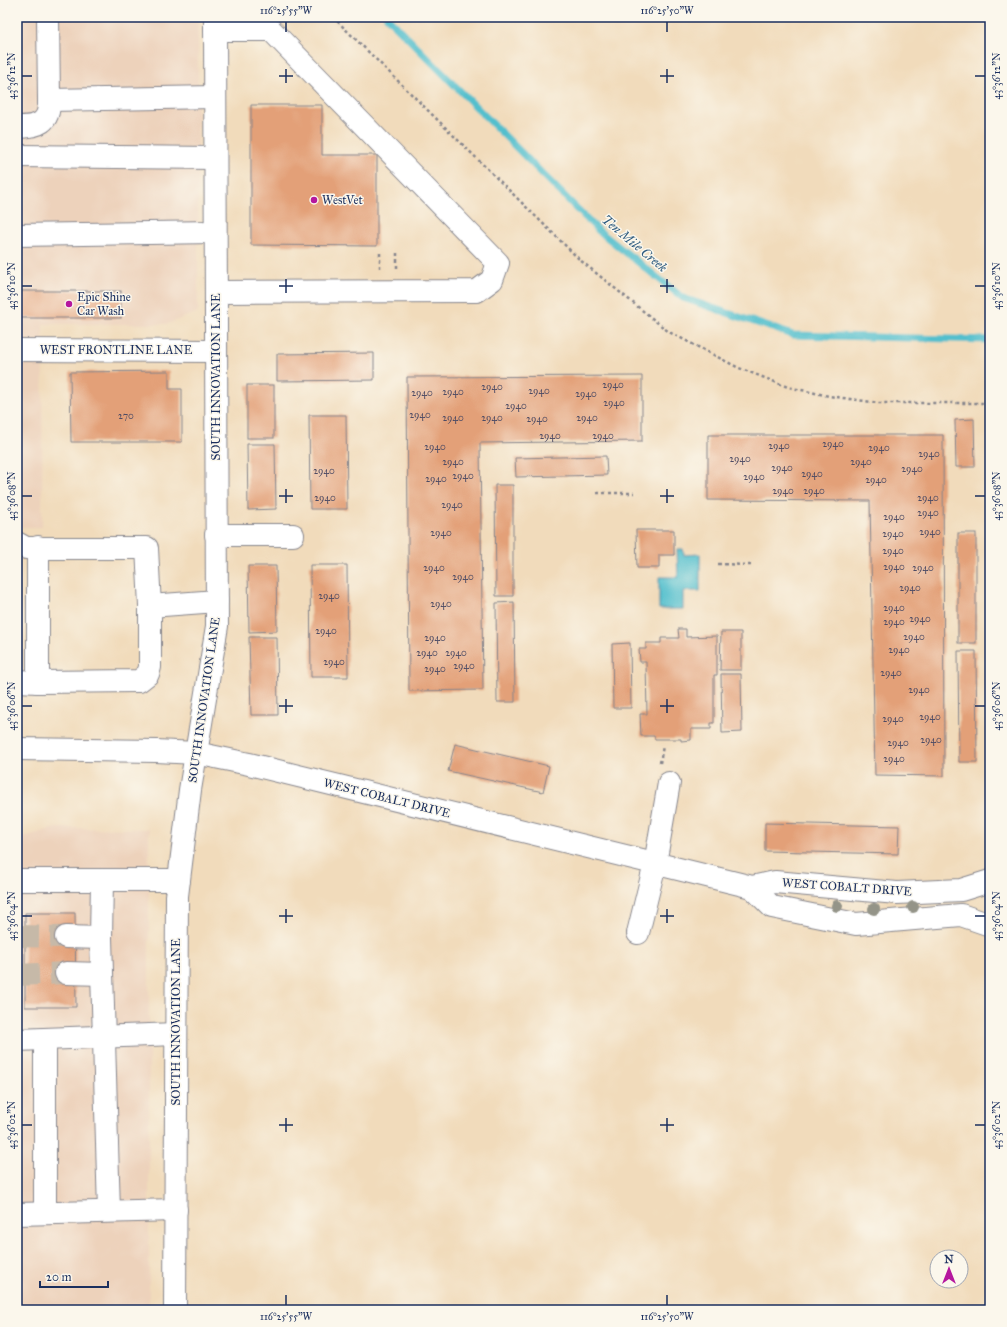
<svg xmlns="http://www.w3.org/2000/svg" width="1007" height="1327" font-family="'IM FELL Great Primer',serif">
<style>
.built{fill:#edd2bb}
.water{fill:#53bfcd;stroke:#377796}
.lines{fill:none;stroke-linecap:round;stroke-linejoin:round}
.stream{stroke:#53bfcd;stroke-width:7}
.building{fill:#e3a078}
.minor-tunnel{stroke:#c6b9a8;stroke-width:22;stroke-dasharray:22 11;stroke-linecap:butt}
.minor-casing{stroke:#86858c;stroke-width:24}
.path{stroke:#86858c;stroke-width:2.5;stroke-dasharray:3 3;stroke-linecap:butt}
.minor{stroke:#fff;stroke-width:22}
.tree{fill:#949488}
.ticks{fill:none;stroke:#1b2f5e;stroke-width:1.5}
.poi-dot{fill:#b5179e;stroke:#fbf7ec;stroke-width:1.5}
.labels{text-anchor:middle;stroke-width:3;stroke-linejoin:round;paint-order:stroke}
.number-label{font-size:10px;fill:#4d4b64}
.poi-label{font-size:12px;fill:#1b2f5e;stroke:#fbf7ec;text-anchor:start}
.street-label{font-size:12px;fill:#1b2f5e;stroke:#fbf7ec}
.water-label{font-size:13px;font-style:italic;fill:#2c5a7f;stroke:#fbf7ec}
.neatline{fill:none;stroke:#1b2f5e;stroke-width:1.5}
.ticks-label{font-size:10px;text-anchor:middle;fill:#1b2f5e}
</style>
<rect width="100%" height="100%" fill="#fbf7ec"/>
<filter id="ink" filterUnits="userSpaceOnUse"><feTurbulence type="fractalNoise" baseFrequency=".025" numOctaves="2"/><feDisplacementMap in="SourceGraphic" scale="8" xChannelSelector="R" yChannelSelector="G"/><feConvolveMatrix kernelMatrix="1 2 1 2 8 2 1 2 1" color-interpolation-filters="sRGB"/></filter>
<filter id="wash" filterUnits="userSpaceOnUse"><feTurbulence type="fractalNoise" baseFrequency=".012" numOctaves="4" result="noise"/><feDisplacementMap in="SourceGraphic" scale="16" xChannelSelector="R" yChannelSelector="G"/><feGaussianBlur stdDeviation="0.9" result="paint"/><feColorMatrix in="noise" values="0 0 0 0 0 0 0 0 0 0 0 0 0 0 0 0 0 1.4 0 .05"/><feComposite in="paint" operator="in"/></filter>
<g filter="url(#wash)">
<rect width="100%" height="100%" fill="#f1dbbb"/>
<g class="built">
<polygon points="17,17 198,17 198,312 167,324 43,324 42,527 17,527"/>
<polygon points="55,828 149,829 149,1310 17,1310 17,839"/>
</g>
<polygon class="water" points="677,549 683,549 684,555 700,554 700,591 683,591 683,609 659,609 659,577 678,577"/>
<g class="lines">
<polyline class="stream" points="387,17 599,231 683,298 793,335 990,340"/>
</g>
<g id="blocks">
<g class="building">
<polygon points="251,105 322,105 322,155 377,155 377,246 251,245"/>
<rect x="17" y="291" width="104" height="27"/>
<polygon points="374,353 374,380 277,381 277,354"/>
<polygon points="169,371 169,389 182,389 182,442 71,442 70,372"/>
<polygon points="642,376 642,441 480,443 483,690 409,691 407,377"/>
<rect x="247" y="385" width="27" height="53"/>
<polygon points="309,415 346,415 347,509 310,509"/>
<polygon points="974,419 975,467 956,467 955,420"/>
<polygon points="708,435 943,435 944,776 875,775 870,501 708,500"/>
<polygon points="247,444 275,444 276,509 248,510"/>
<polygon points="606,456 607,475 516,477 515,458"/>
<polygon points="495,485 513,485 513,596 496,596"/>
<polygon points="636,530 674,530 674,555 659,555 659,568 637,568"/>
<rect x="958" y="533" width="18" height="110"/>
<polygon points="310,565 347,565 348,677 311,677"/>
<polygon points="248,566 276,566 277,631 249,632"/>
<polygon points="514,602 515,702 497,702 496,603"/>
<polygon points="678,629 686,629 686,637 717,636 717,675 714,675 714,723 711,723 711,729 691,729 691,740 681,741 681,739 655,739 654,736 641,736 640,714 647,714 646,662 640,662 639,649 646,649 646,643 661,643 661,638 679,638"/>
<polygon points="721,632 741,632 741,670 720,670"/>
<polygon points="249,637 277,637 278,715 251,715"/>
<polygon points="630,643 631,708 613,708 612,644"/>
<polygon points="958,651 976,651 977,762 959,762"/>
<polygon points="721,674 741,674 742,732 722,733"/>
<polygon points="455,744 549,766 543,792 448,771"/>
<polygon points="765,823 899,826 898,854 765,851"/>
<polygon points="25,913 75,913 76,1007 25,1007"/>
</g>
</g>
</g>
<g filter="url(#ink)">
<use href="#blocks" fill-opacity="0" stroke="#86858c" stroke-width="1"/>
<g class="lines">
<g class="minor-tunnel">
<polyline points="17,936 66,937"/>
<polyline points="17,975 66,973"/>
</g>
<defs>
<g id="minor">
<polyline points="48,17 49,100 215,97"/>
<polyline points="215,30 271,30 498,263 492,280 477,291 216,292"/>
<path d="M17,127c21,0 33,-4 32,-27"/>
<polyline points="17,156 215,158"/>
<polyline points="17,235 215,232"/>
<polyline points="17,350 216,351"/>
<polyline points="216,535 293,535"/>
<polyline points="17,543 26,548 147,548 150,606 217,601"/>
<polyline points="38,547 38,682 139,681 148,674 150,667 150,606"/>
<polyline points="17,681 38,682"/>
<polyline points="17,749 156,751 196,753 249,764 752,887 775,882 897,893 961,890 990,881"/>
<polyline points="17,880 179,880"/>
<polyline points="102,880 101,938 109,1211"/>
<polyline points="752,887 772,907 856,924 961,915 990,925"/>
<polyline points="638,933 655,864 669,783"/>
<polyline points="66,937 101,938"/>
<polyline points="66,973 102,974"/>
<polyline points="17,1040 176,1034"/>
<polyline points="45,1040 45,1213"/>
<polyline points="17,1214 176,1210"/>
<polyline points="175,1310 177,896 190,790 217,626 215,17"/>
</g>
</defs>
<use href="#minor" class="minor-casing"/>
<g class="path">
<polyline points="333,17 580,260 669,332 739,368 788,387 829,396 879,403 990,403"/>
<polyline points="380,253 380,269"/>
<polyline points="397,253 397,268"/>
<polyline points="597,493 634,493"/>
<polyline points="718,564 751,565"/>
<polyline points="660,763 663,746"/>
</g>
<use href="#minor" class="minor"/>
</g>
<g class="tree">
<circle cx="837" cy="906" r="6"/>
<circle cx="913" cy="907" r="6"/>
<circle cx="874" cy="909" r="6"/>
</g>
</g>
<path class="ticks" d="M286,22v10M667,22v10M286,69v14M667,69v14M22,76h10M279,76h14M660,76h14M975,76h10M286,279v14M667,279v14M22,286h10M279,286h14M660,286h14M975,286h10M286,489v14M667,489v14M22,496h10M279,496h14M660,496h14M975,496h10M286,699v14M667,699v14M22,706h10M279,706h14M660,706h14M975,706h10M286,909v14M667,909v14M22,916h10M279,916h14M660,916h14M975,916h10M286,1118v14M667,1118v14M22,1125h10M279,1125h14M660,1125h14M975,1125h10M286,1295v10M667,1295v10"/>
<g class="poi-dot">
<circle cx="314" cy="200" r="4"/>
<circle cx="69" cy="304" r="4"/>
</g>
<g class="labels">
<g class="number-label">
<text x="613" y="388">2940</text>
<text x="492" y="390">2940</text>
<text x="539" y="394">2940</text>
<text x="453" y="395">2940</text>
<text x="422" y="396">2940</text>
<text x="586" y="397">2940</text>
<text x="614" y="406">2940</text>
<text x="516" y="409">2940</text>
<text x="420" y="418">2940</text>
<text x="126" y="419">270</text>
<text x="453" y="421">2940</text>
<text x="492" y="421">2940</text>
<text x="587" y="421">2940</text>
<text x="537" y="422">2940</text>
<text x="550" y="439">2940</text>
<text x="603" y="439">2940</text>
<text x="833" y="447">2940</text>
<text x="779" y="449">2940</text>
<text x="435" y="450">2940</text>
<text x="879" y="451">2940</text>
<text x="929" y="457">2940</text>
<text x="740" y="462">2940</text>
<text x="453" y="465">2940</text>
<text x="861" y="465">2940</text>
<text x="782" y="471">2940</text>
<text x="912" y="472">2940</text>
<text x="324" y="474">2940</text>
<text x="812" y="477">2940</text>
<text x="463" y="479">2940</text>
<text x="754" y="480">2940</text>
<text x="436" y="482">2940</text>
<text x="876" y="483">2940</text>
<text x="783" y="494">2940</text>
<text x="814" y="494">2940</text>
<text x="325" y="501">2940</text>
<text x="928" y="501">2940</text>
<text x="452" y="508">2940</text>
<text x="928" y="516">2940</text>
<text x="894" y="520">2940</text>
<text x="930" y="535">2940</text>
<text x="441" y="536">2940</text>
<text x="893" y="537">2940</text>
<text x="893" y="554">2940</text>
<text x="894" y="570">2940</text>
<text x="434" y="571">2940</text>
<text x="923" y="571">2940</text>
<text x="463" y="580">2940</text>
<text x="910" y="591">2940</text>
<text x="329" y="599">2940</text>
<text x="441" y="607">2940</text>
<text x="894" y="611">2940</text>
<text x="920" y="622">2940</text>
<text x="894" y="625">2940</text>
<text x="326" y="634">2940</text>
<text x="914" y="640">2940</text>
<text x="435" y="641">2940</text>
<text x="899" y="653">2940</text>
<text x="427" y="656">2940</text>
<text x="456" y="656">2940</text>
<text x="334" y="665">2940</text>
<text x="464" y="669">2940</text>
<text x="435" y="672">2940</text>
<text x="891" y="676">2940</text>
<text x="919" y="693">2940</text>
<text x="930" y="720">2940</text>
<text x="893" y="722">2940</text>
<text x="931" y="743">2940</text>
<text x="898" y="746">2940</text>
<text x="894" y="762">2940</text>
</g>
<g class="poi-label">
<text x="322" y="204">WestVet</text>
<text x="77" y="301">Epic Shine<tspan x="77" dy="14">Car Wash</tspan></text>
</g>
<g class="street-label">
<text x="116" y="354">WEST FRONTLINE LANE</text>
<text transform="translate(216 377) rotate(-90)" y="4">SOUTH INNOVATION LANE</text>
<text transform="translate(204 700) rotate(-82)" y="4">SOUTH INNOVATION LANE</text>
<text transform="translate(387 798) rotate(14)" y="4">WEST COBALT DRIVE</text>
<text transform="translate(847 887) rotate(4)" y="4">WEST COBALT DRIVE</text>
<text transform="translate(176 1022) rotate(-90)" y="4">SOUTH INNOVATION LANE</text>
</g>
<g class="water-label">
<text transform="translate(635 243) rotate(40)" y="5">Ten Mile Creek</text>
</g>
</g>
<rect width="1007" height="1327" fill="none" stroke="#fbf7ec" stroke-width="44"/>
<g transform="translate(949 1269)"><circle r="19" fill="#fbf7ec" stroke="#a1a7b3"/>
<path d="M0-3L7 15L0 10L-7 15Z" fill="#b5179e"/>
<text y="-6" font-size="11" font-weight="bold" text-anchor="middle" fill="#1b2f5e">N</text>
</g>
<path d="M40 1281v6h68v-6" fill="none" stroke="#1b2f5e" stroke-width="2"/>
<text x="46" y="1281" font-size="12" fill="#1b2f5e" stroke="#fbf7ec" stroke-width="3" paint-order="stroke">20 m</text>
<rect x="22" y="22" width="963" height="1283" class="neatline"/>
<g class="ticks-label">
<text x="286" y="14">116°25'55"W</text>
<text x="667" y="14">116°25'50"W</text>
<text transform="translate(11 76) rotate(-90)" y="4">43°36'12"N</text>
<text transform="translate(996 76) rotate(-90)" y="4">43°36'12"N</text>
<text transform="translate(11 286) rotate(-90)" y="4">43°36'10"N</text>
<text transform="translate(996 286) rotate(-90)" y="4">43°36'10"N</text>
<text transform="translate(11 496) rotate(-90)" y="4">43°36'08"N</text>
<text transform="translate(996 496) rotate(-90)" y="4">43°36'08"N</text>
<text transform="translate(11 706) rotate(-90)" y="4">43°36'06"N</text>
<text transform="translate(996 706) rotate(-90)" y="4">43°36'06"N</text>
<text transform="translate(11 916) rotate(-90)" y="4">43°36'04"N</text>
<text transform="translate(996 916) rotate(-90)" y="4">43°36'04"N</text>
<text transform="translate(11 1125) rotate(-90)" y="4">43°36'02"N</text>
<text transform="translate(996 1125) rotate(-90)" y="4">43°36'02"N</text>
<text x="286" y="1320">116°25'55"W</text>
<text x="667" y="1320">116°25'50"W</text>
</g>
</svg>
